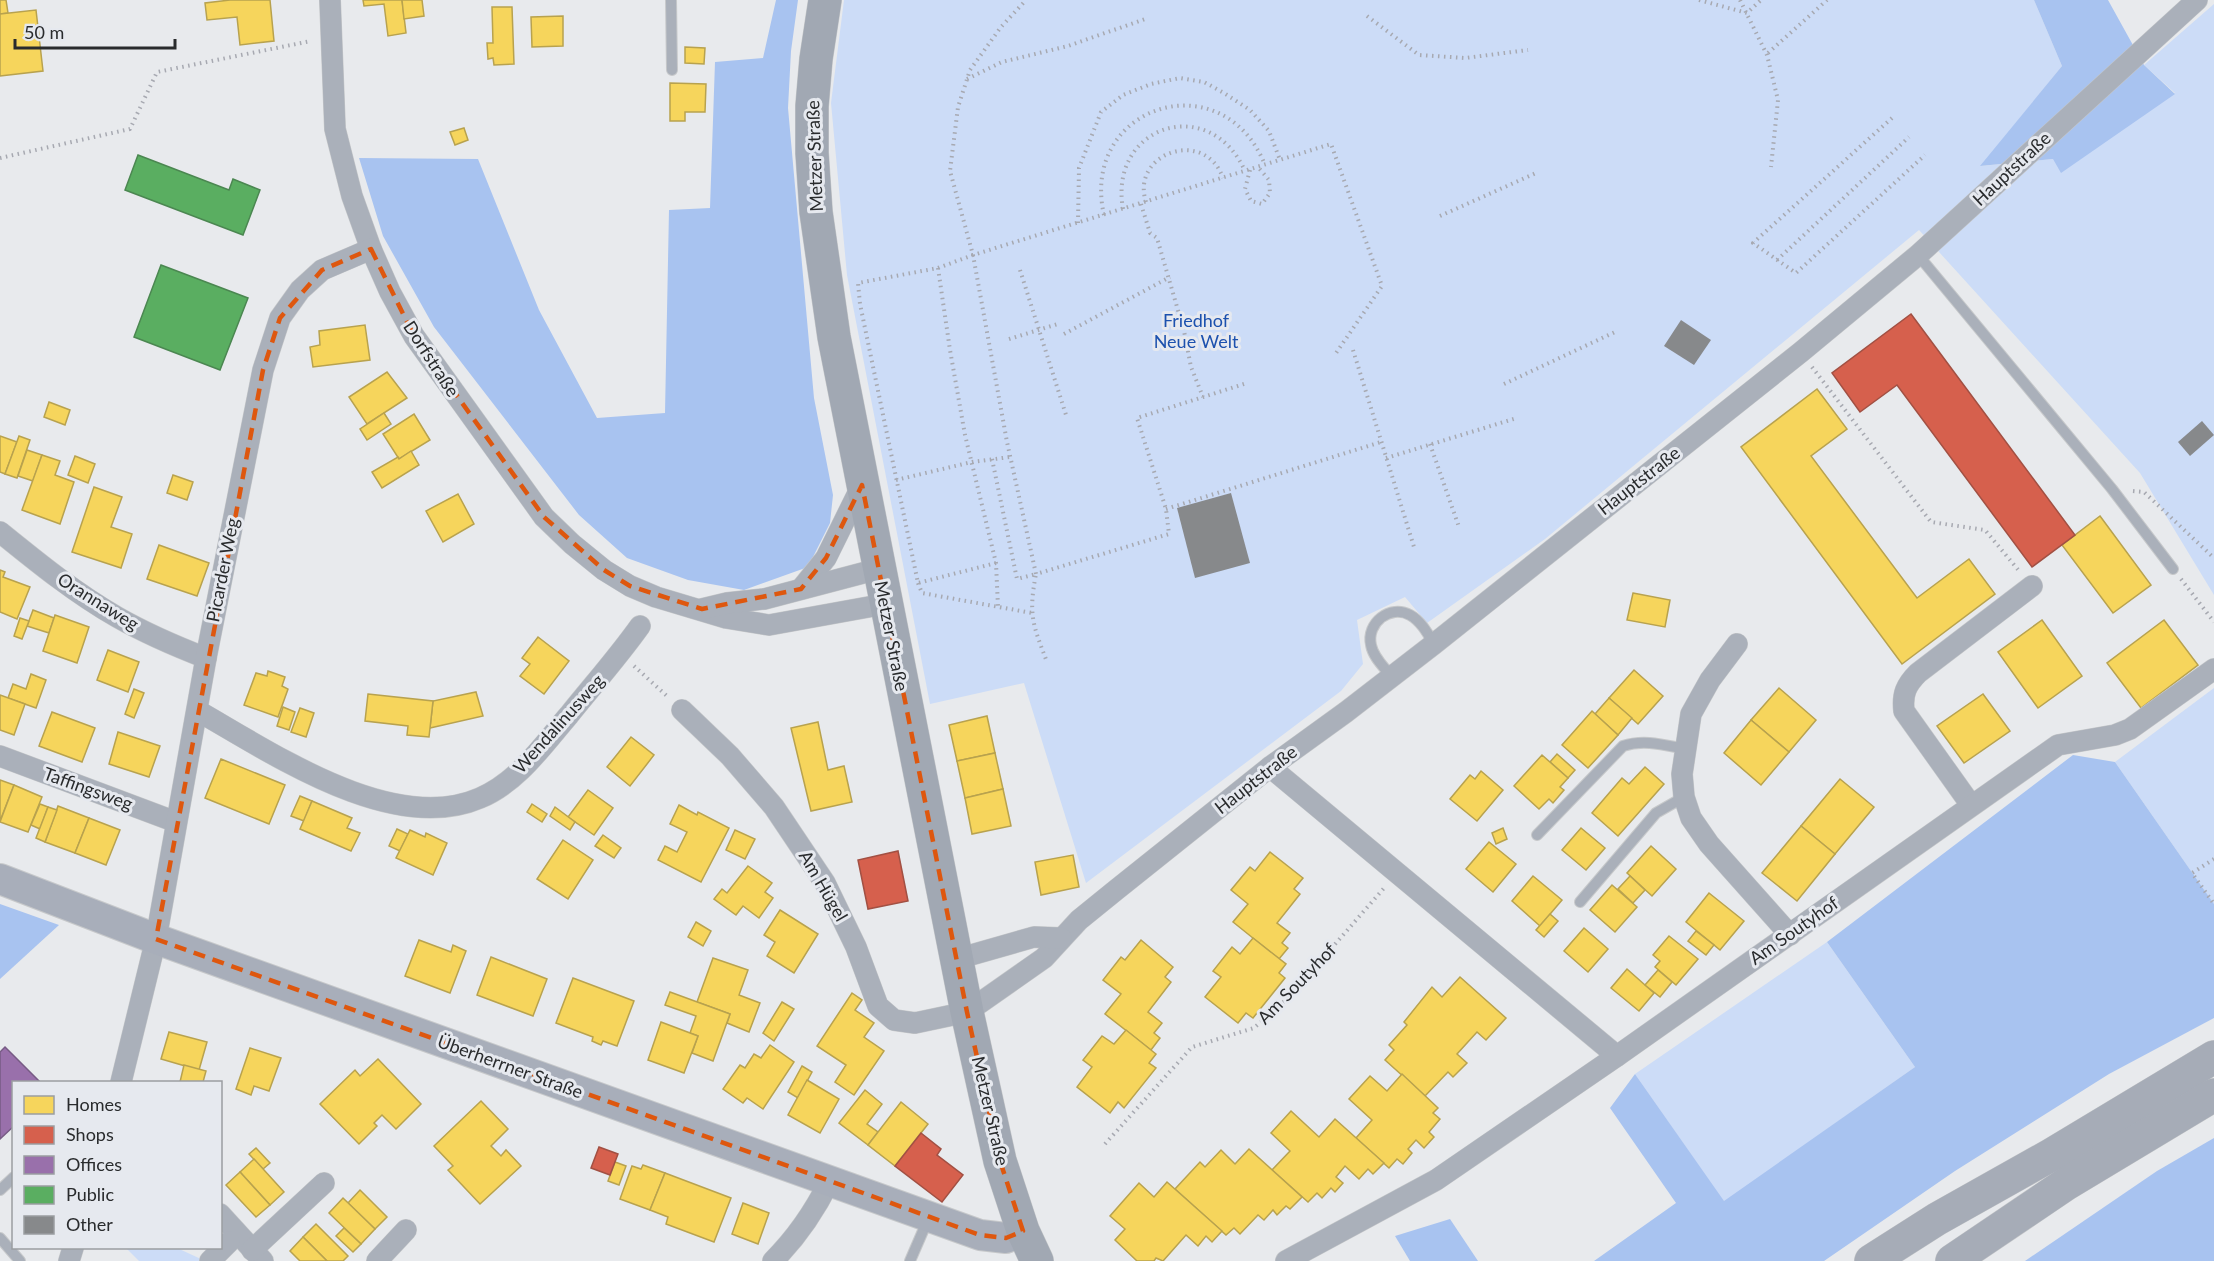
<svg xmlns="http://www.w3.org/2000/svg" width="2214" height="1261" font-family="Lato,sans-serif">
<style>
.green{fill:#ccdcf7}
.forest{fill:#a8c3f0}
.homes{fill:#f6d55c;stroke:#b8a24e;stroke-width:1.5}
.shops{fill:#d6604d;stroke:#a25043;stroke-width:1.5}
.offices{fill:#9970ab;stroke:#775b85;stroke-width:1.5}
.public{fill:#5aae61;stroke:#4b8751;stroke-width:1.5}
.building{fill:#87898b}
.lines{fill:none;stroke-linecap:round;stroke-linejoin:round}
.service-casing{stroke:#c6c8ca;stroke-width:12}
.minor-casing{stroke:#c6c8ca;stroke-width:22}
.secondary-casing{stroke:#c6c8ca;stroke-width:32}
.primary-casing{stroke:#c6c8ca;stroke-width:34}
.motorway-casing{stroke:#c6c8ca;stroke-width:34}
.path{stroke:#a7a9b1;stroke-width:4;stroke-dasharray:1.5 4.5;stroke-linecap:butt}
.service{stroke:#aab0ba;stroke-width:10}
.minor{stroke:#aab0ba;stroke-width:21}
.secondary{stroke:#a8aeba;stroke-width:30}
.primary{stroke:#a1a8b3;stroke-width:33}
.motorway{stroke:#a6acb7;stroke-width:33}
.marked{fill:none;stroke:#de570e;stroke-width:4.5;stroke-dasharray:12 8;stroke-linejoin:round}
.labels{text-anchor:middle;stroke-width:6;stroke-linejoin:round;paint-order:stroke}
.street-label{font-size:18px;fill:#292b2d;stroke:#e6e9ef}
.park-label{font-size:18px;fill:#1c51ae;stroke:#e6e9ef}
</style>
<rect width="100%" height="100%" fill="#e8eaed"/>
<g class="green">
<polygon points="844,0 2034,0 2062,66 1981,166 2053,159 2175,93 2144,65 2214,4 2214,595 2140,473 1919,230 1545,539 1427,623 1405,597 1357,620 1363,664 1341,691 1086,883 1024,683 930,704 847,275 831,103"/>
<polygon points="2214,688 2214,904 2115,762"/>
<polygon points="1827,942 1915,1067 1724,1202 1635,1074"/>
<polygon points="126,1248 177,1248 201,1259 199,1261 139,1261"/>
</g>
<g class="forest">
<polygon points="776,0 798,0 791,51 788,108 814,398 833,495 830,523 808,567 744,590 688,580 627,558 579,515 434,327 383,236 359,158 478,159 539,310 597,418 665,413 669,210 710,208 715,62 763,58"/>
<polygon points="2034,0 2108,0 2144,65 2175,94 2061,173 2053,159 1980,166 2062,66"/>
<polygon points="2073,755 2115,762 2214,904 2214,1018 2109,1074 1955,1171 1824,1261 1594,1261 1676,1203 1610,1108 1635,1074 1724,1201 1915,1067 1827,942"/>
<polygon points="0,904 59,925 0,979"/>
<polygon points="2214,1138 2214,1261 2025,1261 2157,1171"/>
<polygon points="1450,1219 1478,1261 1410,1261 1395,1236"/>
</g>
<g class="homes">
<polygon points="0,0 6,0 8,13 0,14"/>
<polygon points="230,0 270,0 274,41 240,45 237,17 207,20 205,3"/>
<polygon points="363,0 402,0 406,33 388,36 384,4 364,6"/>
<polygon points="402,0 422,0 424,16 404,19"/>
<polygon points="492,7 512,7 514,64 494,65 493,58 488,59 487,43 493,43"/>
<polygon points="36,10 43,71 0,76 0,14"/>
<polygon points="563,16 563,46 532,47 531,17"/>
<polygon points="685,47 705,48 704,64 685,63"/>
<polygon points="670,83 706,84 705,112 685,112 685,121 670,121"/>
<polygon points="464,128 468,140 455,145 450,132"/>
<polygon points="365,325 370,360 313,367 310,347 320,345 319,331"/>
<polygon points="387,372 407,398 367,424 349,397"/>
<polygon points="1817,389 1847,429 1811,456 1917,598 1969,559 1995,594 1902,664 1741,447"/>
<polygon points="49,402 70,410 65,425 44,417"/>
<polygon points="384,413 391,424 367,440 360,429"/>
<polygon points="414,414 430,440 399,459 383,434"/>
<polygon points="0,436 17,442 5,474 0,472"/>
<polygon points="19,436 30,440 17,478 5,474"/>
<polygon points="27,450 42,455 33,481 18,476"/>
<polygon points="411,451 419,465 382,488 372,472 398,457 399,459"/>
<polygon points="42,455 60,461 55,475 74,482 60,524 22,510"/>
<polygon points="75,456 95,464 88,483 68,475"/>
<polygon points="173,475 193,482 187,500 167,493"/>
<polygon points="94,487 122,497 111,527 132,534 121,568 72,552"/>
<polygon points="458,494 474,524 443,542 426,511"/>
<polygon points="2100,516 2151,585 2113,613 2062,545"/>
<polygon points="159,545 209,563 197,596 147,579"/>
<polygon points="0,570 5,572 3,577 30,587 17,619 0,612"/>
<polygon points="1633,593 1670,600 1665,627 1627,620"/>
<polygon points="33,610 54,618 49,633 27,626"/>
<polygon points="55,615 89,627 77,663 43,651"/>
<polygon points="20,618 29,621 22,639 14,636"/>
<polygon points="2042,620 2082,676 2038,708 1998,652"/>
<polygon points="2164,620 2198,665 2141,708 2107,663"/>
<polygon points="538,637 569,661 544,694 520,676 530,664 522,658"/>
<polygon points="108,650 139,662 128,692 97,680"/>
<polygon points="1634,670 1663,696 1638,724 1609,698"/>
<polygon points="268,671 285,677 282,686 288,689 278,717 244,705 256,673 267,676"/>
<polygon points="31,674 46,680 36,708 8,698 13,684 26,689"/>
<polygon points="1779,688 1816,720 1789,752 1751,720"/>
<polygon points="134,689 144,693 134,718 125,714"/>
<polygon points="476,692 483,716 430,728 433,701"/>
<polygon points="368,694 433,701 429,737 407,735 408,726 365,721"/>
<polygon points="1983,694 2010,731 1964,763 1937,726"/>
<polygon points="0,695 25,704 14,735 0,730"/>
<polygon points="1609,698 1632,718 1618,735 1595,714"/>
<polygon points="283,707 295,712 289,730 277,726"/>
<polygon points="300,708 314,713 306,737 291,732"/>
<polygon points="1592,711 1618,735 1588,768 1562,745"/>
<polygon points="52,712 95,728 82,762 39,746"/>
<polygon points="987,716 995,753 957,761 949,725"/>
<polygon points="1751,720 1789,752 1761,785 1724,753"/>
<polygon points="818,722 828,770 844,766 852,802 811,811 791,728"/>
<polygon points="118,732 160,746 149,777 109,764"/>
<polygon points="631,737 654,755 630,786 607,767"/>
<polygon points="995,753 1003,789 965,798 957,761"/>
<polygon points="1557,754 1575,770 1568,778 1550,762"/>
<polygon points="1542,755 1568,778 1560,787 1564,790 1553,803 1549,799 1539,809 1514,786"/>
<polygon points="221,759 285,785 269,824 205,798"/>
<polygon points="1645,767 1664,784 1618,836 1592,813 1622,778 1629,784"/>
<polygon points="1481,771 1503,790 1477,821 1450,799 1470,775 1475,779"/>
<polygon points="1840,779 1874,807 1835,854 1801,826"/>
<polygon points="0,780 14,785 0,821"/>
<polygon points="14,785 42,797 28,832 0,822"/>
<polygon points="1003,789 1011,826 972,834 965,798"/>
<polygon points="588,790 613,808 594,835 568,817"/>
<polygon points="300,796 312,801 304,821 291,816"/>
<polygon points="312,801 352,818 347,828 360,833 351,851 300,829"/>
<polygon points="40,804 48,807 40,829 31,825"/>
<polygon points="532,804 547,814 542,822 527,812"/>
<polygon points="679,805 697,815 698,812 729,828 701,882 658,860 665,846 677,852 687,832 670,824"/>
<polygon points="58,806 89,818 75,853 45,842"/>
<polygon points="48,807 57,810 45,842 36,838"/>
<polygon points="555,807 575,822 570,830 550,816"/>
<polygon points="89,818 120,830 106,865 75,853"/>
<polygon points="1801,826 1835,854 1797,901 1762,873"/>
<polygon points="1503,828 1507,839 1496,844 1492,833"/>
<polygon points="1581,828 1605,848 1586,870 1562,850"/>
<polygon points="397,829 408,834 400,851 389,846"/>
<polygon points="410,830 425,837 426,833 447,843 433,875 396,858"/>
<polygon points="735,830 755,839 745,859 726,850"/>
<polygon points="603,835 621,848 614,858 595,846"/>
<polygon points="563,840 593,860 568,899 537,879"/>
<polygon points="1489,842 1516,864 1493,892 1466,869"/>
<polygon points="1651,846 1676,869 1652,896 1627,873"/>
<polygon points="1270,852 1303,878 1294,889 1300,894 1277,923 1290,933 1282,943 1288,948 1279,959 1233,922 1248,904 1231,890 1250,867 1255,871"/>
<polygon points="1073,855 1079,887 1041,895 1035,862"/>
<polygon points="748,866 772,883 765,892 773,898 759,918 743,906 736,915 714,899 722,889 727,893"/>
<polygon points="1533,876 1562,900 1540,926 1512,901"/>
<polygon points="1630,876 1645,890 1633,903 1618,889"/>
<polygon points="1612,885 1637,907 1615,932 1590,910"/>
<polygon points="1709,893 1744,921 1720,950 1686,922"/>
<polygon points="780,910 818,934 794,973 767,956 775,942 764,935"/>
<polygon points="1550,914 1558,921 1544,937 1536,930"/>
<polygon points="696,922 711,931 703,946 688,937"/>
<polygon points="1584,928 1608,949 1588,972 1564,951"/>
<polygon points="1696,931 1714,945 1706,955 1688,941"/>
<polygon points="1669,936 1698,959 1676,985 1655,967 1660,961 1653,955"/>
<polygon points="1253,938 1286,964 1279,973 1285,978 1253,1018 1246,1013 1238,1023 1205,997 1221,977 1213,971 1232,947 1240,954"/>
<polygon points="419,940 451,952 453,945 466,951 450,993 405,976"/>
<polygon points="1141,940 1173,967 1165,977 1171,982 1148,1012 1162,1023 1154,1033 1160,1038 1151,1050 1105,1014 1121,994 1103,980 1121,957 1125,960"/>
<polygon points="491,957 547,979 533,1016 477,995"/>
<polygon points="713,958 748,970 739,995 760,1003 749,1032 727,1023 730,1014 697,1002"/>
<polygon points="1627,969 1654,993 1639,1011 1611,988"/>
<polygon points="1658,970 1672,982 1660,997 1645,985"/>
<polygon points="1460,977 1506,1018 1486,1040 1477,1032 1457,1054 1467,1063 1453,1077 1448,1072 1425,1096 1385,1060 1394,1050 1389,1045 1407,1025 1404,1022 1432,987 1442,997"/>
<polygon points="573,978 634,1001 617,1046 603,1041 601,1045 592,1041 593,1037 556,1023"/>
<polygon points="670,992 730,1014 713,1061 692,1053 698,1036 690,1033 696,1016 665,1005"/>
<polygon points="852,993 862,1000 855,1010 874,1023 864,1037 884,1051 854,1095 835,1082 846,1065 817,1046"/>
<polygon points="782,1002 794,1009 774,1041 763,1033"/>
<polygon points="661,1022 698,1036 684,1073 648,1060"/>
<polygon points="1126,1030 1156,1054 1149,1063 1156,1068 1124,1108 1118,1102 1110,1113 1077,1087 1092,1067 1083,1060 1102,1036 1114,1044"/>
<polygon points="169,1032 207,1042 199,1070 161,1059"/>
<polygon points="770,1045 794,1062 763,1109 747,1098 743,1103 723,1089 740,1065 745,1068 754,1054 761,1058"/>
<polygon points="250,1048 281,1058 269,1091 254,1086 251,1095 236,1089"/>
<polygon points="378,1059 421,1104 396,1129 382,1115 374,1123 377,1126 359,1144 320,1104 355,1070 360,1076"/>
<polygon points="184,1065 206,1071 203,1082 180,1082"/>
<polygon points="802,1066 812,1072 798,1098 788,1092"/>
<polygon points="1402,1074 1438,1108 1433,1113 1440,1119 1429,1132 1434,1137 1424,1148 1416,1140 1408,1149 1412,1153 1403,1164 1397,1159 1389,1168 1356,1138 1372,1120 1349,1099 1370,1076 1387,1091"/>
<polygon points="807,1080 839,1099 820,1133 788,1115"/>
<polygon points="865,1090 882,1104 867,1124 878,1132 868,1145 839,1123"/>
<polygon points="481,1101 508,1129 491,1146 501,1156 506,1150 521,1166 480,1204 448,1170 453,1166 434,1146"/>
<polygon points="901,1102 928,1124 895,1166 868,1145"/>
<polygon points="1291,1111 1319,1137 1335,1119 1384,1163 1373,1174 1368,1169 1359,1179 1345,1166 1336,1177 1343,1183 1335,1192 1331,1188 1322,1198 1317,1193 1308,1202 1272,1170 1290,1151 1271,1133"/>
<polygon points="256,1148 270,1163 263,1169 249,1154"/>
<polygon points="1249,1149 1302,1197 1290,1209 1286,1206 1277,1215 1273,1210 1264,1220 1258,1215 1240,1234 1234,1228 1226,1235 1175,1189 1200,1162 1205,1167 1221,1150 1235,1164"/>
<polygon points="254,1159 284,1192 270,1205 240,1172"/>
<polygon points="615,1162 626,1166 619,1185 608,1181"/>
<polygon points="643,1165 665,1173 650,1210 620,1199 632,1166 641,1169"/>
<polygon points="240,1172 270,1205 256,1217 226,1185"/>
<polygon points="665,1173 731,1198 714,1242 666,1224 668,1217 650,1210"/>
<polygon points="1167,1182 1222,1231 1212,1242 1206,1236 1198,1246 1186,1235 1163,1261 1156,1258 1154,1261 1137,1261 1115,1240 1125,1229 1110,1216 1139,1183 1154,1197"/>
<polygon points="360,1190 387,1217 375,1229 348,1203"/>
<polygon points="343,1198 375,1229 361,1244 329,1213"/>
<polygon points="743,1203 769,1213 758,1244 732,1234"/>
<polygon points="316,1224 348,1256 343,1261 327,1261 303,1237"/>
<polygon points="344,1228 361,1244 353,1252 336,1236"/>
<polygon points="303,1237 327,1261 300,1261 290,1251"/>
</g>
<g class="shops">
<polygon points="1911,314 2075,535 2032,567 1897,385 1860,412 1832,373"/>
<polygon points="898,851 908,901 868,909 858,860"/>
<polygon points="921,1133 941,1149 937,1155 963,1175 942,1202 895,1166"/>
<polygon points="599,1147 618,1154 610,1175 591,1168"/>
</g>
<polygon class="offices" points="5,1047 40,1082 14,1082 14,1126 0,1139 0,1052"/>
<g class="public">
<polygon points="138,155 229,190 233,179 260,190 243,235 125,190"/>
<polygon points="161,265 248,298 220,370 134,337"/>
</g>
<g class="building">
<polygon points="1681,320 1711,340 1694,365 1664,346"/>
<polygon points="2202,421 2214,435 2190,456 2178,442"/>
<polygon points="1231,493 1250,563 1195,578 1177,508"/>
</g>
<g class="lines">
<defs>
<g id="service">
<polyline points="671,0 672,70"/>
<polyline points="1918,255 2112,489 2173,569"/>
<path d="M1391,676c-7,-9 -18,-19 -20,-31 -5,-22 19,-41 39,-30 11,6 18,19 24,29"/>
<path d="M1537,835l86,-89c21,-7 41,-1 62,3"/>
<polyline points="1580,902 1656,813 1684,797"/>
<polyline points="0,1190 14,1177"/>
<polyline points="0,1238 20,1261"/>
<polyline points="910,1261 929,1217"/>
</g>
<g id="minor">
<polyline points="330,0 335,129 352,196 371,249 390,292 414,336 544,517 572,544 604,570 630,586 656,597 726,618 769,625 885,604"/>
<path d="M0,532c37,30 75,61 117,85 28,16 58,29 89,41"/>
<polyline points="801,589 826,558 862,485"/>
<polyline points="702,609 727,603 764,599 878,569"/>
<polyline points="1737,644 1710,680 1691,714 1682,774 1684,797 1691,818 1709,844 1790,935"/>
<polyline points="682,710 730,756 774,807 825,883 856,947 878,1006 894,1020 915,1023 967,1012 1044,958 1079,920 1116,890 1270,767 1346,712 1434,644 1801,352 1918,255 2197,0"/>
<path d="M198,711c74,42 195,125 282,87 38,-16 63,-53 89,-83 24,-30 49,-58 71,-89"/>
<polyline points="0,756 176,822"/>
<polyline points="1270,767 1617,1056"/>
<path d="M1971,805l-67,-94c-2,-17 2,-26 14,-38l114,-87"/>
<polyline points="957,959 1034,937 1061,938"/>
<polyline points="121,1082 156,939 206,658 263,370 280,318 300,290 322,270 371,249"/>
<polyline points="220,1214 263,1261"/>
<polyline points="252,1250 324,1183"/>
<polyline points="69,1261 73,1248"/>
<polyline points="210,1261 229,1242"/>
<polyline points="377,1261 406,1230"/>
<path d="M773,1261c24,-24 41,-49 56,-79"/>
<polyline points="1286,1261 1436,1180 1617,1056 2058,745 2115,735 2130,729 2214,669"/>
</g>
<polyline id="secondary" points="0,879 156,939 980,1235 1006,1238 1023,1231"/>
<polyline id="primary" points="825,0 816,59 812,106 812,153 816,212 834,337 967,1012 1000,1161 1023,1231 1037,1261"/>
<g id="motorway">
<polyline points="1871,1261 1937,1219 2051,1155 2214,1057"/>
<polyline points="1952,1261 2066,1184 2214,1095"/>
</g>
</defs>
<use href="#service" class="service-casing"/>
<use href="#minor" class="minor-casing"/>
<use href="#secondary" class="secondary-casing"/>
<use href="#primary" class="primary-casing"/>
<use href="#motorway" class="motorway-casing"/>
<g class="path">
<polyline points="1699,0 1747,13 1761,0"/>
<polyline points="1740,0 1767,55 1778,100 1771,167"/>
<polyline points="1367,16 1419,55 1465,58 1528,50"/>
<polyline points="1768,53 1827,0"/>
<polyline points="967,79 1002,62 1068,46 1148,18"/>
<polyline points="1892,118 1753,243 1796,273 1925,155"/>
<polyline points="0,158 130,129 157,72 311,41"/>
<polyline points="1250,170 1245,189 1251,201 1262,204 1270,193 1269,180 1258,167"/>
<path d="M1146,202c-16,-49 59,-75 77,-24"/>
<polyline points="1141,204 1150,233 1157,238 1184,331 1191,367 1203,397"/>
<path d="M1123,209c-15,-84 87,-116 122,-38"/>
<path d="M1104,215c-25,-110 119,-155 161,-50"/>
<polyline points="1440,216 1536,173"/>
<polyline points="1078,223 1079,168 1101,112 1123,95 1151,84 1180,78 1204,82 1224,93 1250,110 1269,131 1280,160"/>
<polyline points="1777,260 1909,137"/>
<polyline points="938,268 950,350 965,435 996,563 998,607"/>
<polyline points="1020,270 1066,415"/>
<polyline points="1064,334 1170,277"/>
<polyline points="1009,339 1058,324"/>
<polyline points="1353,350 1414,547"/>
<polyline points="1812,367 1931,522 1985,530 2020,572"/>
<polyline points="1244,384 1137,418 1166,509 1169,534 1036,574 1007,442 973,255 1331,144 1382,286 1334,356"/>
<polyline points="1504,384 1615,332"/>
<polyline points="1430,444 1459,527"/>
<polyline points="1386,458 1517,418"/>
<path d="M992,459l25,120 19,-5c-8,41 -3,51 11,88"/>
<polyline points="896,480 972,462 1010,457"/>
<polyline points="2133,491 2144,492 2214,558"/>
<polyline points="1166,509 1381,442"/>
<polyline points="996,563 918,583 860,304 858,283 938,268 973,255 950,171 958,107 970,70 1001,27 1026,0"/>
<polyline points="2181,579 2214,622"/>
<polyline points="918,583 922,593 1032,613"/>
<polyline points="634,666 668,697"/>
<polyline points="2214,859 2192,873 2214,904"/>
<polyline points="1105,1144 1192,1047 1254,1028 1288,998 1385,887"/>
</g>
<use href="#service" class="service"/>
<use href="#minor" class="minor"/>
<use href="#secondary" class="secondary"/>
<use href="#primary" class="primary"/>
<use href="#motorway" class="motorway"/>
</g>
<path class="marked" d="M371,249l43,87 130,181 60,53 26,16 72,23 99,-20 25,-31 36,-73 105,527 33,149 23,70 -17,7 -26,-3 -824,-296 107,-569 17,-52 42,-48z"/>
<g class="labels">
<g class="street-label">
<text transform="translate(815 156) rotate(-92)" y="6">Metzer Straße</text>
<text transform="translate(2012 169) rotate(-43)" y="6">Hauptstraße</text>
<text transform="translate(431 359) rotate(57)" y="6">Dorfstraße</text>
<text transform="translate(1639 481) rotate(-38)" y="6">Hauptstraße</text>
<text transform="translate(223 570) rotate(-79)" y="6">Picarder Weg</text>
<text transform="translate(98 602) rotate(32)" y="6">Orannaweg</text>
<text transform="translate(891 636) rotate(79)" y="6">Metzer Straße</text>
<text transform="translate(559 724) rotate(-48)" y="6">Wendalinusweg</text>
<text transform="translate(1256 780) rotate(-38)" y="6">Hauptstraße</text>
<text transform="translate(88 789) rotate(20)" y="6">Taffingsweg</text>
<text transform="translate(823 886) rotate(60)" y="6">Am Hügel</text>
<text transform="translate(1794 931) rotate(-35)" y="6">Am Soutyhof</text>
<text transform="translate(1297 984) rotate(-46)" y="6">Am Soutyhof</text>
<text transform="translate(510 1067) rotate(20)" y="6">Überherrner Straße</text>
<text transform="translate(990 1111) rotate(77)" y="6">Metzer Straße</text>
</g>
<g class="park-label">
<text x="1196" y="327">Friedhof<tspan x="1196" dy="21">Neue Welt</tspan></text>
</g>
</g>
<rect x="12" y="1081" width="210" height="168" fill="#e6e9ef" stroke="#9a9da1" stroke-width="1.5"/>
<rect x="24" y="1096" width="30" height="18" fill="#f6d55c" stroke="#9a9da1" stroke-width="1.5"/>
<text x="66" y="1111" font-size="18" fill="#292b2d">Homes</text>
<rect x="24" y="1126" width="30" height="18" fill="#d6604d" stroke="#9a9da1" stroke-width="1.5"/>
<text x="66" y="1141" font-size="18" fill="#292b2d">Shops</text>
<rect x="24" y="1156" width="30" height="18" fill="#9970ab" stroke="#9a9da1" stroke-width="1.5"/>
<text x="66" y="1171" font-size="18" fill="#292b2d">Offices</text>
<rect x="24" y="1186" width="30" height="18" fill="#5aae61" stroke="#9a9da1" stroke-width="1.5"/>
<text x="66" y="1201" font-size="18" fill="#292b2d">Public</text>
<rect x="24" y="1216" width="30" height="18" fill="#87898b" stroke="#9a9da1" stroke-width="1.5"/>
<text x="66" y="1231" font-size="18" fill="#292b2d">Other</text>
<path d="M15 39v9h160v-9" fill="none" stroke="#292b2d" stroke-width="3"/>
<text x="24" y="39" font-size="18" fill="#292b2d" stroke="#e6e9ef" stroke-width="4.5" paint-order="stroke">50 m</text>
</svg>
